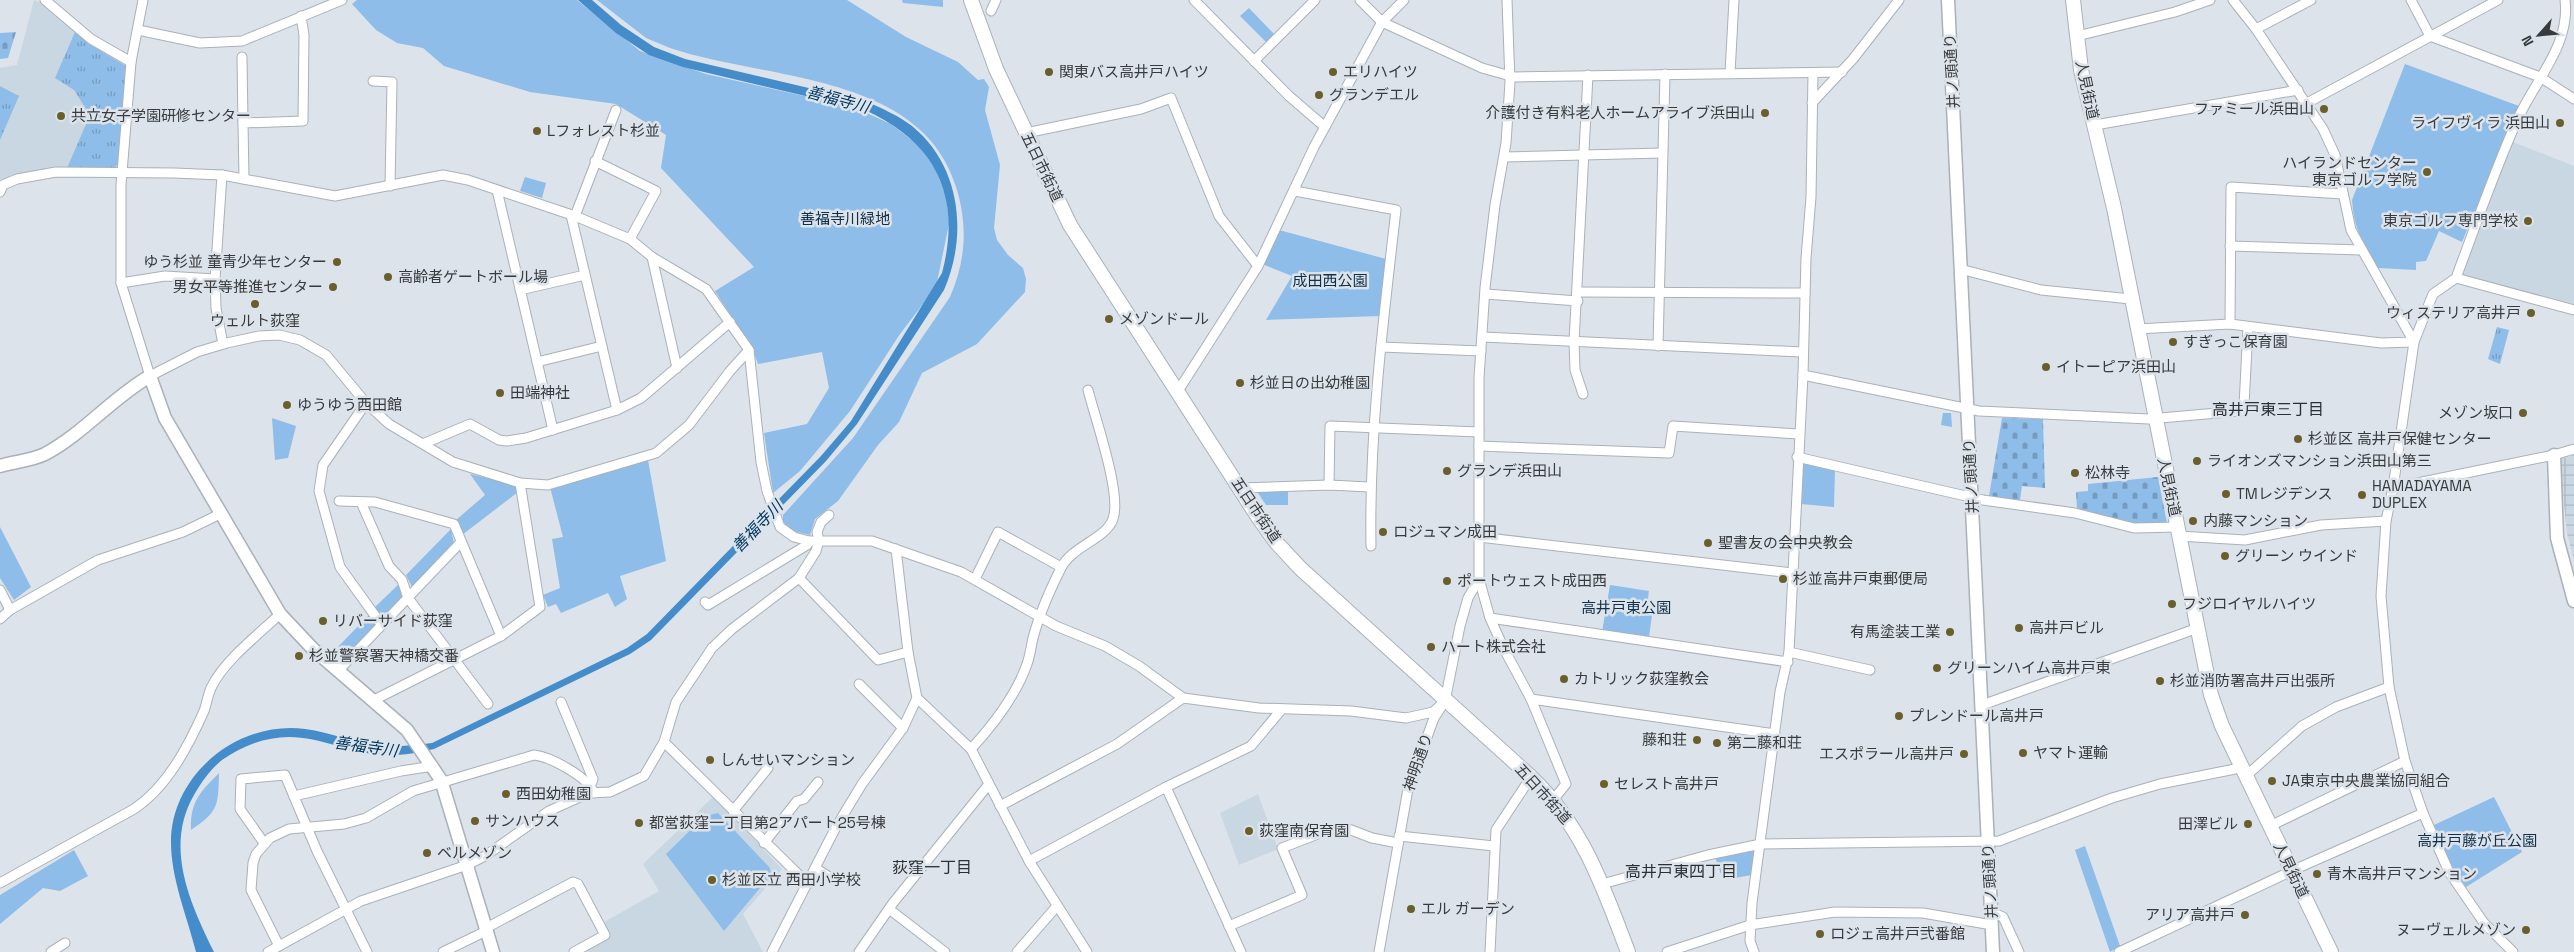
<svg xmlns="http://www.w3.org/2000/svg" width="2574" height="952" font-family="'Space Grotesk','Noto Sans JP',sans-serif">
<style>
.built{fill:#c9d7e2}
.industrial{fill:url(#industrial-grid)}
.grass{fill:url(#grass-tufts)}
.cemetery{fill:url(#cemetery-stones)}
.park{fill:#8ebde9}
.water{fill:#448cca}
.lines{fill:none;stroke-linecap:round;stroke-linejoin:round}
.street-casing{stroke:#aab1b8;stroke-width:11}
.secondary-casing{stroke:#aab1b8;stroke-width:15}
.primary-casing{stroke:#aab1b8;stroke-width:16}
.street{stroke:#fff;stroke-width:9}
.secondary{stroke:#fff;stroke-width:12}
.primary{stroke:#fff;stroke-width:14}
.poi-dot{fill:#6a5f2c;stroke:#dce3ea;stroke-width:2}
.labels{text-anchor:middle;stroke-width:5;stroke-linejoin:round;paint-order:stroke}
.street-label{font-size:15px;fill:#383b3e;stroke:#dce3ea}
.poi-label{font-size:15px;fill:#383b3e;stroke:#dce3ea;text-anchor:start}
.park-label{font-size:15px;fill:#102f49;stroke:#dce3ea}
.water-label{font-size:16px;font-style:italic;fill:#003861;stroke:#dce3ea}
.neighbourhood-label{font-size:16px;fill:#2a3035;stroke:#dce3ea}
</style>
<defs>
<pattern id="industrial-grid" width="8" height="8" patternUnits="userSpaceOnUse" patternTransform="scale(1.25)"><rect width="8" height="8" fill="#c9d7e2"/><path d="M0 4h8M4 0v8" fill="none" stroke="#adb9c3"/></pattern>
<pattern id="grass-tufts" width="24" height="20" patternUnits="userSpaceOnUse" patternTransform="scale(1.25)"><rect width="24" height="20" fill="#8ebde9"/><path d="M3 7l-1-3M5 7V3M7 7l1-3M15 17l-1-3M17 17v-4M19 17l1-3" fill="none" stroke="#759bbe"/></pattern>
<pattern id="cemetery-stones" width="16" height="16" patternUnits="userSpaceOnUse" patternTransform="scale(1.25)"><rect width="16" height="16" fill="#8ebde9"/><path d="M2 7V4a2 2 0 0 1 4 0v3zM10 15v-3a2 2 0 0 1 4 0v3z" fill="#759bbe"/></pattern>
</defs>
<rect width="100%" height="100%" fill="#dce3ea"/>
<g class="built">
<polygon points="34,0 42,3 91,45 126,66 118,164 83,168 56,167 15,176 4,181 0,179 0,68 17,65"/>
<polygon points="2513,142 2574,166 2574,304 2461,276"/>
<polygon points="1258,794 1278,849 1239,865 1220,813"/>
<polygon points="714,796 782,869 743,914 763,952 588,952 587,949 611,935 604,924 606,921 659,891 643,864"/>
</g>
<polygon class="industrial" points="2574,455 2574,560 2567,533 2560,464 2561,459"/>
<g class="grass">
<polygon points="75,32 91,45 126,66 118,164 114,169 67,168 90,115 74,90 55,78"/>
<polygon points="0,86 19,96 0,140"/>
<polygon points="2497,327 2509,330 2500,364 2488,359"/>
</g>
<g class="cemetery">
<polygon points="16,32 8,58 0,59 0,33"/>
<polygon points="2002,418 2043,419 2045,488 2022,486 2020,500 1989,496"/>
<polygon points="2158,477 2167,523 2135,523 2077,509 2076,492 2088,491 2088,484"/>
</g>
<g class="park">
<polygon points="357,0 577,0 640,51 706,74 853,107 891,124 918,145 936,170 946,196 949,224 936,287 900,334 850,411 800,471 773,493 764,433 807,424 829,388 822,352 758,364 753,350 715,291 754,267 661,168 666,135 616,104 530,92 444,66 423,48 397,43 376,30 352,4"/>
<path d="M597,0h250l59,37 52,25 20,18 6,-1 5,8 -4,23 15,55 -6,63 3,12 11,15 15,13 3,11 -1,13 -48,52 -55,29 -23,49 -21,23 -40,56 -23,18 -5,16 -17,-4 -10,-9v-7l70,-77 97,-141c16,-37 18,-72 6,-110 -35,-115 -192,-107 -286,-139l-24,-10z"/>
<polygon points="902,0 943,0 943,7 903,3"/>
<polygon points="1249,8 1275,35 1267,43 1240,16"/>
<path d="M2405,64l114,42 -57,136 -23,-11 -13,30 -10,1v8l-38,-2c-16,-25 -24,-39 -26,-68z"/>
<polygon points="525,177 546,183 542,198 520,191"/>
<polygon points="1279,230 1386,259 1381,316 1266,320 1292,276 1262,264"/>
<polygon points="1943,413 1951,413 1952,427 1941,425"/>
<polygon points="272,418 296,426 288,458 275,460"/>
<polygon points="648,460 666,561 620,576 627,599 615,607 608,593 561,613 556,604 548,607 543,595 560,588 552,539 563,537 550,487"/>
<polygon points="1803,463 1835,469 1834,507 1801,504"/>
<polygon points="470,474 515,485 518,492 462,535 456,520 485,495"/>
<polygon points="1288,489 1288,505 1266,505 1256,490"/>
<polygon points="0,527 31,587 14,600 0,578"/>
<polygon points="451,529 454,544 412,587 406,575"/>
<polygon points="399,584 403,597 384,617 380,616 374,608"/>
<polygon points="1610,585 1649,591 1646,613 1652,615 1649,637 1602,632"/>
<polygon points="370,614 376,621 374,628 340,664 330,655"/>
<path d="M219,773c-1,33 0,38 -28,57 -1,-28 9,-38 28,-57z"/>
<polygon points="2494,797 2522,852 2466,887 2453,869 2434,825"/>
<polygon points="718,813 770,868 771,875 724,931 666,854 705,816"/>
<polygon points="2085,846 2120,946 2110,952 2075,850"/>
<polygon points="1752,848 1755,850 1752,875 1723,880 1715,857"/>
<polygon points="74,850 88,876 60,891 43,888 0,924 0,895"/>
</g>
<path class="water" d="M578,0h14l29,25 33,22 31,12 183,43c15,7 31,14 44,24 49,40 56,109 32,164l-87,134 -31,37 -175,179 -21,14 -196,95c-18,4 -34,7 -52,6 -32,-2 -61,-18 -93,-18 -24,0 -47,9 -67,23 -12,10 -20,21 -28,35 -30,52 -4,108 20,157h-18c-9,-36 -25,-73 -25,-110 0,-68 68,-122 134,-113 26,3 51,15 78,17 16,1 32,-1 49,-3l195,-95 20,-14 174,-178 30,-35 91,-148c20,-76 -5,-130 -77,-163l-182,-43 -34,-12 -33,-22z"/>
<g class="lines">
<defs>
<g id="street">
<polyline points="45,0 91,39 131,62"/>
<polyline points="143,0 131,62 121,185 121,283 150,376 197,352 227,343 259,336 279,335 300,340 326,355 366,403 389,424 453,462 520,483 548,485 656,453 689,425 730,371 749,350"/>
<polyline points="1194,0 1289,96 1325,127"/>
<polyline points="1360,0 1382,22 1482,68 1514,77 1842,72"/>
<polyline points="1507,0 1510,82 1506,143 1495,205 1485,288 1479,378 1479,579 1490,618 1504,649 1531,699 1566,784 1553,800"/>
<polyline points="2411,0 2430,36 2540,77 2574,99"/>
<polyline points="991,11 996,0"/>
<polyline points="2256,29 2311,0"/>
<polyline points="138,30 200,43 242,41 342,0"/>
<polyline points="2077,36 2175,12 2210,0"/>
<polyline points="242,57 243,123"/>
<polyline points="1254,61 1315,0"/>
<polyline points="1730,73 1734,0"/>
<polyline points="373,81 392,82 390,186"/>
<polyline points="1812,103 1853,59 1899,0"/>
<polyline points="2307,103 2498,0"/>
<polyline points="2095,125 2298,90"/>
<polyline points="1026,133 1141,109 1171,98 1219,216 1258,266"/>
<polyline points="1504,157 1662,153"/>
<polyline points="595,161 656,191 630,239"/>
<polyline points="244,179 243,123 303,121 304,35 301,16"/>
<polyline points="497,190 553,430"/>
<path d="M1295,191l101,19c-13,112 -27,224 -25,336"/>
<polyline points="0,192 3,185 17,179 56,172 174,173 222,175 335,196 443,175 468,180 575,216 630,239 652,257 706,289 749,350 761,462 767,491 780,527 794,537 809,541 872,541 961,572 1056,626 1105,646 1139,666 1183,698 1259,708 1351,711 1406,718 1433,712 1445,701"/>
<polyline points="571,215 617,410"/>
<polyline points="575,216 616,110"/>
<polyline points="2230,246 2361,250"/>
<polyline points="652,257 677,368"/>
<polyline points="1960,269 2041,290 2131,299"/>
<polyline points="2456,278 2574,310"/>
<polyline points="215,279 216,308 223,344"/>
<polyline points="121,283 165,276 215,279 222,175"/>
<polyline points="520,290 585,275"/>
<polyline points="1578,292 1805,293"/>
<polyline points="1486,294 1578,301"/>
<polyline points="2230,324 2231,187 2343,194"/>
<polyline points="2137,329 2230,324 2381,343 2414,342 2351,230 2335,155 2323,129 2256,29 2233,0"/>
<polyline points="1483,337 1802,352"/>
<polyline points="1658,346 1665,74"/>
<polyline points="1381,347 1481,351"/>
<polyline points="537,362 602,346"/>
<polyline points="1803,375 1979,411 2149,419 2240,411 2244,406 2248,327"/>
<polyline points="1178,391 1258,266 1314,147 1382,22 1404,0"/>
<polyline points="1583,394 1575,370 1574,342 1588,75"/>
<polyline points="366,403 323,465 319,491 340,567 381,624"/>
<polyline points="425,443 470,424 499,440 507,441 526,438 617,410 641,398 730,322"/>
<polyline points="1479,446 1669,453 1673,426 1798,434"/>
<polyline points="1797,457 1983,500 2075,513 2134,528 2178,527"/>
<polyline points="1329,485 1330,426 1479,432"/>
<polyline points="1241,488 1329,485 1369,487"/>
<polyline points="2393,488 2554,455 2574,449"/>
<polyline points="339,501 375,502 454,524 501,636"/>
<polyline points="361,502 389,566 402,580 408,598 488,704"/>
<polyline points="2179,536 2245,540 2321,525 2386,521"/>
<polyline points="1479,537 1792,573"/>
<polyline points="799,578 878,660 908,652"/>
<polyline points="975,579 998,532 1061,567"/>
<polyline points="0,590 10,610"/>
<polyline points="705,602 708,605 807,545 809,541"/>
<polyline points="1490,618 1788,662"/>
<polyline points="0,619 10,610 98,560 183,532 220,514"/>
<polyline points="1789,652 1870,670"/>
<polyline points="338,671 461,542"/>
<polyline points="859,684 903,728"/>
<polyline points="917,698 971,749 1029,861 1087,952"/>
<polyline points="1531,699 1775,734"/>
<polyline points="372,701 501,636 540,607 520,483"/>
<polyline points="561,702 593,779 591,784"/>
<polyline points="1982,705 2198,628"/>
<polyline points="664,742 807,883"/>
<path d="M971,749c22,-24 45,-53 56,-85 3,-8 4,-17 6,-26 6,-23 17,-48 28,-70 11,-22 45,-29 52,-49 9,-25 -18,-101 -25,-129"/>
<polyline points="2246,776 2302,726 2336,707 2389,687"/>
<polyline points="1166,787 1241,952"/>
<polyline points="294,796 401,771 433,766"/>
<polyline points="1000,806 1117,744 1183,698"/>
<polyline points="733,811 768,768"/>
<polyline points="2270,826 2405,761"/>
<polyline points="1399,836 1494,846"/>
<polyline points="264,843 240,809 241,779 285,775 317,851 367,952"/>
<polyline points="764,843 797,801 804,799 818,782"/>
<polyline points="1029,861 1166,787 1251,746 1282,709"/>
<polyline points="815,868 834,880"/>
<path d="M0,883l134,-74c33,-22 54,-62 70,-98 3,-8 4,-18 8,-25 13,-26 47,-52 68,-72"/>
<polyline points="1602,884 1708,855 1761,844 1999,841 2112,798 2160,784 2235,769 2241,766"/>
<polyline points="889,909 945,952"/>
<polyline points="1991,912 2003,917 2019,952"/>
<polyline points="1229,926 1302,895 1282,848 1328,830 1346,828 1372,838 1398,843"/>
<path d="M279,946l-28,-56 2,-27 3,-9 14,-16 19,-9 55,-5 22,-6 47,-27 121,-36c17,2 54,22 60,38"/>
<polyline points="51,952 65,943"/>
<polyline points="268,952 361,901 467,865 485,856 549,811 589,793 610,792 644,776 664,742 676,702 712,648 732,629 799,578 816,551 819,540 817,532 821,522 829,515"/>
<polyline points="443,952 482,933 490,926 573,882 578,884 605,935 574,952"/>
<polyline points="772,952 836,827 862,784 903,728 917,698 908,652 896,549"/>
<polyline points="859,952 893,903 989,784"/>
<polyline points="1017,952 1057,906"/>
<polyline points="1379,952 1408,789 1434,718 1445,701 1460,626 1468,598 1479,579"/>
<polyline points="1490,952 1496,830 1531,777"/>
<polyline points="1667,952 1750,925 1835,912 1923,913 1992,925"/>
<polyline points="1754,952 1750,941 1752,903 1780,692 1789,652 1803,375 1806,258 1811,197 1813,74"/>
<polyline points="2119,952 2298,868 2423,813"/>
<path d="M2513,952l-29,-29 -35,-51 -26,-59 -18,-52 -16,-74 -8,-91 5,-75 7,-33 21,-146 19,-48 23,-16c19,-51 37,-103 59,-153 17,-42 56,-78 50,-125"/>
</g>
<g id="secondary">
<polyline points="1948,0 1993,952"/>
<polyline points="2554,455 2557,538 2574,601"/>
<path d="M0,466c15,-5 31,-5 45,-12 39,-21 67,-56 105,-78l15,42 115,196 33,35 94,81 34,50 52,172"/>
</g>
<g id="primary">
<path d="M971,0l25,69 74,156 188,292 17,24 25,27 231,209c52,50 72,109 97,175"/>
<polyline points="2073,0 2081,70 2114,208 2211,695 2222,726 2331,952"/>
</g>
</defs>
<use href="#street" class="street-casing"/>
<use href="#secondary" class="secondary-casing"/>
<use href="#primary" class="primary-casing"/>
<use href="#street" class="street"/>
<use href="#secondary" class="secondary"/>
<use href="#primary" class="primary"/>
</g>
<g class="poi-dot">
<circle cx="1049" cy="72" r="5"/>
<circle cx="1333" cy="72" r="5"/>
<circle cx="1319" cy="95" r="5"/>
<circle cx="2324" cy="109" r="5"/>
<circle cx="1765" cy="113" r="5"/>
<circle cx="61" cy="116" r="5"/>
<circle cx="2560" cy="123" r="5"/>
<circle cx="537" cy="131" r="5"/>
<circle cx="2427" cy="172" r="5"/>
<circle cx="2528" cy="221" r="5"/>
<circle cx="337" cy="262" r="5"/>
<circle cx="388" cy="277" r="5"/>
<circle cx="333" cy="287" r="5"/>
<circle cx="255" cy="304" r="5"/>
<circle cx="2531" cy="313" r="5"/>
<circle cx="1109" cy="319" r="5"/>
<circle cx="2173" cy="342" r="5"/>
<circle cx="2046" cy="367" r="5"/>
<circle cx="1240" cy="383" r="5"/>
<circle cx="500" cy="393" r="5"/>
<circle cx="287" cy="405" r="5"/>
<circle cx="2523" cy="413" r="5"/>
<circle cx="2298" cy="439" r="5"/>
<circle cx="2197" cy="461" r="5"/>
<circle cx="1447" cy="471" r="5"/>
<circle cx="2075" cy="473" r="5"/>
<circle cx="2226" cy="494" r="5"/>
<circle cx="2362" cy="495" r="5"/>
<circle cx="2193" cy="521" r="5"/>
<circle cx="1383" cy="532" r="5"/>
<circle cx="1708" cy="543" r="5"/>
<circle cx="2225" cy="556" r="5"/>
<circle cx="1783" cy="579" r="5"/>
<circle cx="1447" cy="581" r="5"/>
<circle cx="2172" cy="604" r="5"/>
<circle cx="323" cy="621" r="5"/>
<circle cx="2019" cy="628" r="5"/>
<circle cx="1950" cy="632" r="5"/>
<circle cx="1431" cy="647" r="5"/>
<circle cx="299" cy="656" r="5"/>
<circle cx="1937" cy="668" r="5"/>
<circle cx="1564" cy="679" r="5"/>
<circle cx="2160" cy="681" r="5"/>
<circle cx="1899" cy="716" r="5"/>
<circle cx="1697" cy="740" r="5"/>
<circle cx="1717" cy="743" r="5"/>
<circle cx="2023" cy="753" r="5"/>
<circle cx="1964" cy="754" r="5"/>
<circle cx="710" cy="760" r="5"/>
<circle cx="2272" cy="781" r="5"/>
<circle cx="1604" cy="784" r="5"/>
<circle cx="506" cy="794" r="5"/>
<circle cx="475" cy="821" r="5"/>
<circle cx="639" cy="823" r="5"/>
<circle cx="2248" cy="824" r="5"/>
<circle cx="1249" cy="831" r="5"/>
<circle cx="427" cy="853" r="5"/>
<circle cx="2317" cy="874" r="5"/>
<circle cx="712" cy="880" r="5"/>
<circle cx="1411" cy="909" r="5"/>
<circle cx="2245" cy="915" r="5"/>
<circle cx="2526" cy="930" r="5"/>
<circle cx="1820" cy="934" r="5"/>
</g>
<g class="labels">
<g class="street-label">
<text transform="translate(1952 71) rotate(-93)" y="5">井ノ頭通り</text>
<text transform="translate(2087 90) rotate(78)" y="5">人見街道</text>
<text transform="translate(1042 167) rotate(64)" y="5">五日市街道</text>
<text transform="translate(1971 476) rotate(-93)" y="5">井ノ頭通り</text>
<text transform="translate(2169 487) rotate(78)" y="5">人見街道</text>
<text transform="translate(1256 510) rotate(56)" y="5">五日市街道</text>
<text transform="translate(1418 762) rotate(-71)" y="5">神明通り</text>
<text transform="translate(1543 794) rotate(48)" y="5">五日市街道</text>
<text transform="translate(2291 870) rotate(64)" y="5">人見街道</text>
<text transform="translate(1990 881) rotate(-93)" y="5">井ノ頭通り</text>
</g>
<g class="poi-label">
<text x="1059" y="77">関東バス高井戸ハイツ</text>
<text x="1343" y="77">エリハイツ</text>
<text x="1329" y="100">グランデエル</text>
<text x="2314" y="114" text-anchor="end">ファミール浜田山</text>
<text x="1755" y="118" text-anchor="end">介護付き有料老人ホームアライブ浜田山</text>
<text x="71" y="121">共立女子学園研修センター</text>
<text x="2550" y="128" text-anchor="end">ライフヴィラ 浜田山</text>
<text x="547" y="136">Lフォレスト杉並</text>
<text x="2417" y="168" text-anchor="end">ハイランドセンター<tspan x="2417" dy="17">東京ゴルフ学院</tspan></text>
<text x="2518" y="226" text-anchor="end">東京ゴルフ専門学校</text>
<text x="327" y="267" text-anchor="end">ゆう杉並 童青少年センター</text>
<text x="398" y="282">高齢者ゲートボール場</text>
<text x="323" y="292" text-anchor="end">男女平等推進センター</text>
<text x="2521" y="318" text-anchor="end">ウィステリア高井戸</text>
<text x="1119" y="324">メゾンドール</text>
<text x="255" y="326" text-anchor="middle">ウェルト荻窪</text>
<text x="2183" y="347">すぎっこ保育園</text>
<text x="2056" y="372">イトーピア浜田山</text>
<text x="1250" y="388">杉並日の出幼稚園</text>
<text x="510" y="398">田端神社</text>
<text x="297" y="410">ゆうゆう西田館</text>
<text x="2513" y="418" text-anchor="end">メゾン坂口</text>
<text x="2308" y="444">杉並区 高井戸保健センター</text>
<text x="2207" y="466">ライオンズマンション浜田山第三</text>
<text x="1457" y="476">グランデ浜田山</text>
<text x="2085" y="478">松林寺</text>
<text x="2372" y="491">HAMADAYAMA<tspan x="2372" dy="17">DUPLEX</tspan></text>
<text x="2236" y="499">TMレジデンス</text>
<text x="2203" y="526">内藤マンション</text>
<text x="1393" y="537">ロジュマン成田</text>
<text x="1718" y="548">聖書友の会中央教会</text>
<text x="2235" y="561">グリーン ウインド</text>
<text x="1793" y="584">杉並高井戸東郵便局</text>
<text x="1457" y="586">ポートウェスト成田西</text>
<text x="2182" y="609">フジロイヤルハイツ</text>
<text x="333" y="626">リバーサイド荻窪</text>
<text x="2029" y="633">高井戸ビル</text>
<text x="1940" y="637" text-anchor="end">有馬塗装工業</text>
<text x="1441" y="652">ハート株式会社</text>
<text x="309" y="661">杉並警察署天神橋交番</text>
<text x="1947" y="673">グリーンハイム高井戸東</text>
<text x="1574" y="684">カトリック荻窪教会</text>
<text x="2170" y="686">杉並消防署高井戸出張所</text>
<text x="1909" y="721">プレンドール高井戸</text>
<text x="1687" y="745" text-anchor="end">藤和荘</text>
<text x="1727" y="748">第二藤和荘</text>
<text x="2033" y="758">ヤマト運輸</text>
<text x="1954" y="759" text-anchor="end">エスポラール高井戸</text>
<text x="720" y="765">しんせいマンション</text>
<text x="2282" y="786">JA東京中央農業協同組合</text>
<text x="1614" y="789">セレスト高井戸</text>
<text x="516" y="799">西田幼稚園</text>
<text x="485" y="826">サンハウス</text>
<text x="649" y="828">都営荻窪一丁目第2アパート25号棟</text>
<text x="2238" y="829" text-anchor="end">田澤ビル</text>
<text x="1259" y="836">荻窪南保育園</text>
<text x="437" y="858">ベルメゾン</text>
<text x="2327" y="879">青木高井戸マンション</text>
<text x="722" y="885">杉並区立 西田小学校</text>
<text x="1421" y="914">エル ガーデン</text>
<text x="2235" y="920" text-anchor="end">アリア高井戸</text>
<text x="2516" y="935" text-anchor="end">ヌーヴェルメゾン</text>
<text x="1830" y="939">ロジェ高井戸弐番館</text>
</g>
<g class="park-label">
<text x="845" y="224">善福寺川緑地</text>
<text x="1330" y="286">成田西公園</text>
<text x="1626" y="613">高井戸東公園</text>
<text x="2477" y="846">高井戸藤が丘公園</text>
</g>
<g class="water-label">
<text transform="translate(838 99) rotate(15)" y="6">善福寺川</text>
<text transform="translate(757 526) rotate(-46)" y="6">善福寺川</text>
<text transform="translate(366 746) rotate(8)" y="6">善福寺川</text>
</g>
<g class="neighbourhood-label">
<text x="2268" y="415">高井戸東三丁目</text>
<text x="932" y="873">荻窪一丁目</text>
<text x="1681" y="877">高井戸東四丁目</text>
</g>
</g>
<g transform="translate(2539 35) rotate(243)" stroke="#dce3ea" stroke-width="4" paint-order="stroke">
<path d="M0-4L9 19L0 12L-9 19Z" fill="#383b3e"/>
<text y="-8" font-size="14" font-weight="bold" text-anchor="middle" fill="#383b3e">N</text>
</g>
</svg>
